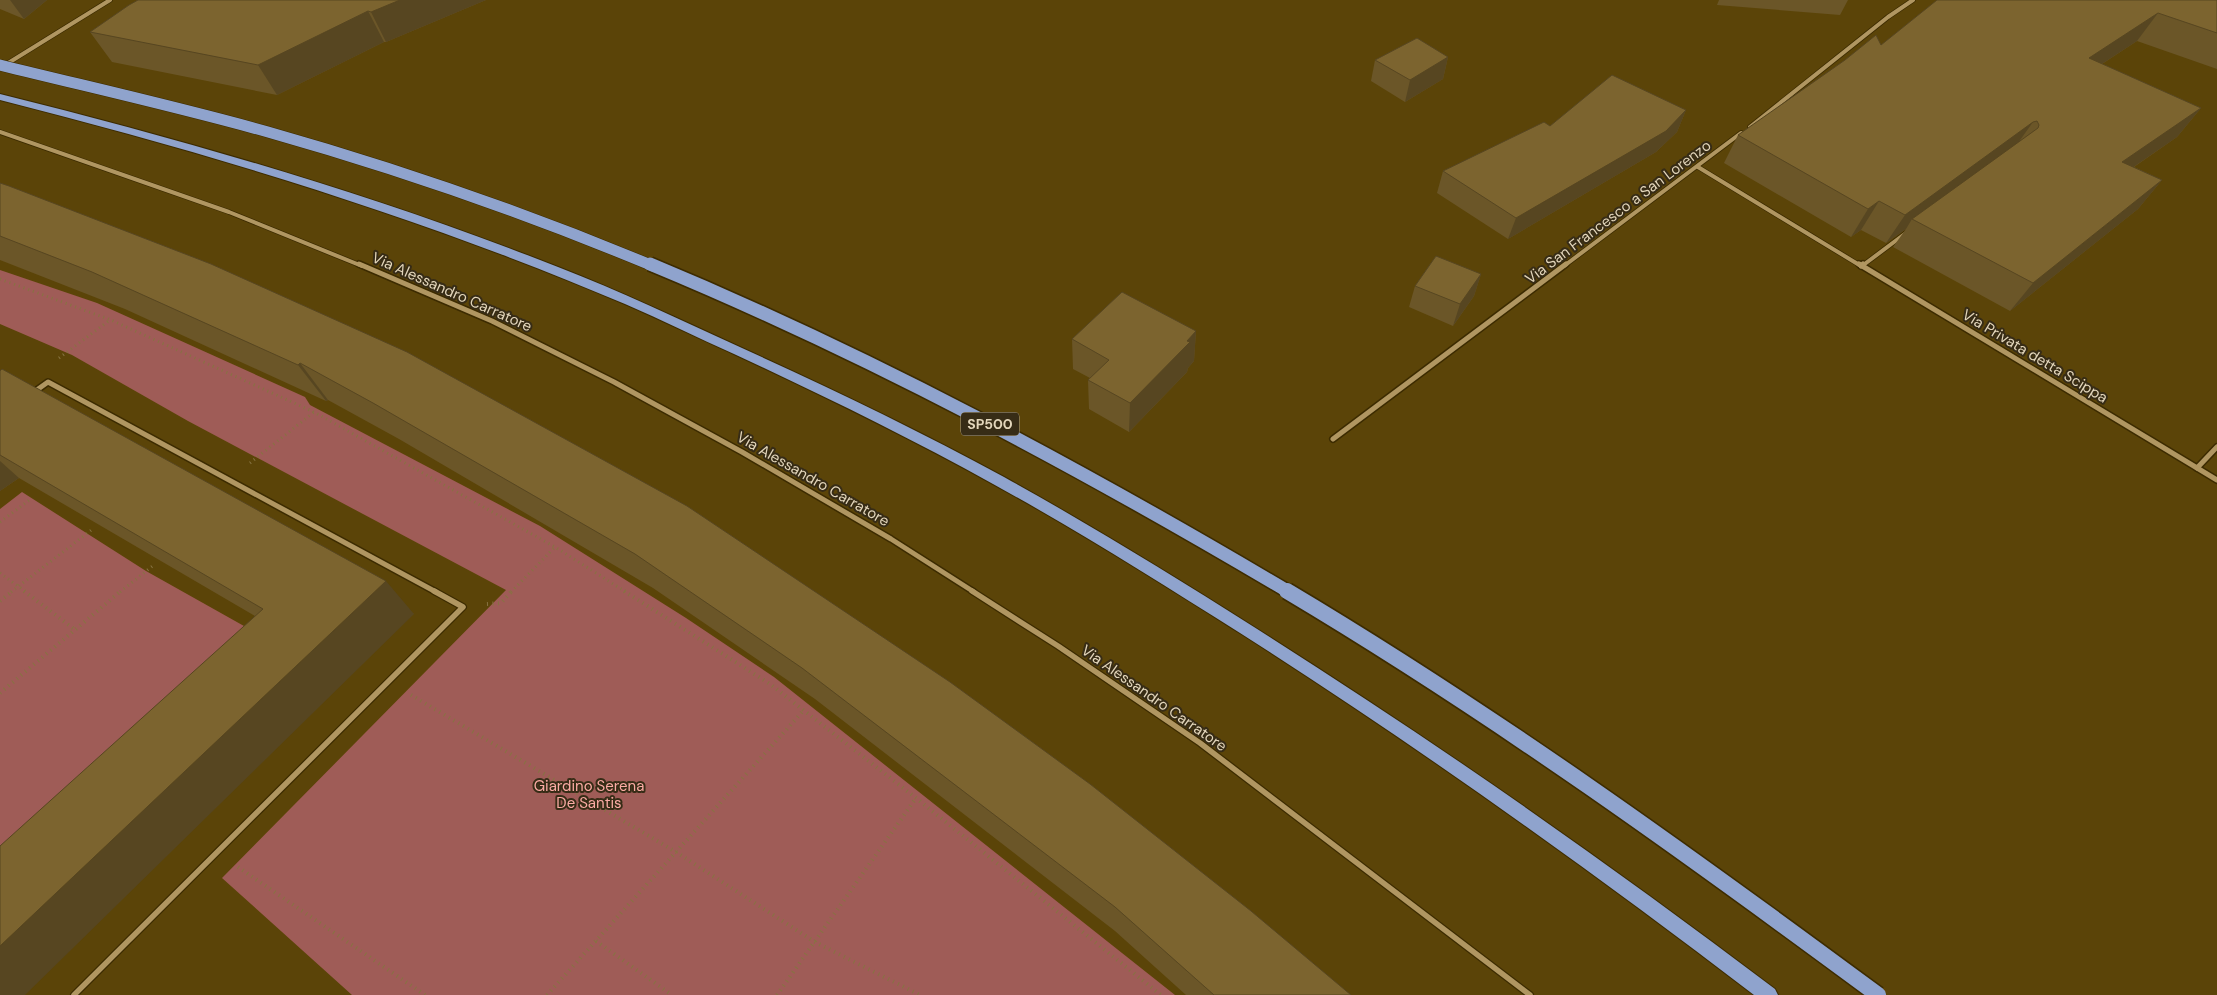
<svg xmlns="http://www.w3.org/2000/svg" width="2217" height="995" font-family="'DM Sans',sans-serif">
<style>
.green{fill:#9f5c57}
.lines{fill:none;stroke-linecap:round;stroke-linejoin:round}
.minor-far2-casing{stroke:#3c2b00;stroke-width:5.5}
.minor-far1-casing{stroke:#3c2b00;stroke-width:8}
.minor-casing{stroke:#3c2b00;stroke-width:8}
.trunk-casing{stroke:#3c2b00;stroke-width:2}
.path-far1{stroke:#877342;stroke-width:3;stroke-dasharray:1 4;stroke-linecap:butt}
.path{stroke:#877342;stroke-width:4;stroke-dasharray:1 4.5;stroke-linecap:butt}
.minor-far2{stroke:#b09661;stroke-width:4}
.minor-far1{stroke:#b09661;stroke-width:5}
.minor{stroke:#b09661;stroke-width:5.5}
.trunk{fill:#8fa3cd;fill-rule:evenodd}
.trunk-bridge-far2-casing{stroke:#3c2b00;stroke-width:12;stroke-linecap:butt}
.trunk-bridge-far1-casing{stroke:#3c2b00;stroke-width:16;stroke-linecap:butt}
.trunk-bridge-casing{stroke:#3c2b00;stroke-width:19;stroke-linecap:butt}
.trunk-bridge-far2{stroke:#8fa3cd;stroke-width:11}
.trunk-bridge-far1{stroke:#8fa3cd;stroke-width:13}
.trunk-bridge{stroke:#8fa3cd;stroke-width:16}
.wall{fill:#6b5628}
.shaded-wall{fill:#574621}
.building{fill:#7c642f;stroke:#574621}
.labels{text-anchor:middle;stroke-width:4;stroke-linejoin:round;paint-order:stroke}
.shield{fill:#372c16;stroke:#afa38a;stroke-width:1}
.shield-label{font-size:14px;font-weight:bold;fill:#e3d6bb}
.street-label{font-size:15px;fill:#e3d6bb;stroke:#372c16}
.park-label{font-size:15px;fill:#fbaba4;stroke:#372c16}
</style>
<rect width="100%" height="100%" fill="#5b4408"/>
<g class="green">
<polygon points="0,270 97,303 305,397 310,405 540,526 686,618 774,677 1175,995 352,995 222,878 506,590 188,421 72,355 0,324"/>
<polygon points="22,492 146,571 278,645 0,903 0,509"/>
</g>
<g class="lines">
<defs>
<g id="minor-far2">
<polyline points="5,65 110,0"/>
<polyline points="1750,127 1888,17 1913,0"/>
<polyline points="0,132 229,212 362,266"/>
<polyline points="1698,167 1861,266"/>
<polyline points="1564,266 1741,133"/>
<polyline points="1862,266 1906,233"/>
</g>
<g id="minor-far1">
<polyline points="359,264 492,321 614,382 742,452 891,539 974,592"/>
<polyline points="1859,264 2217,480"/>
<polyline points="1861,266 1863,264"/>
<polyline points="34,392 48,382 436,592"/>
<polyline points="1333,439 1566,264"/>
<polyline points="2197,468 2217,447"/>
</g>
<g id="minor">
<polyline points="972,591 1058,646 1200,743 1530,995"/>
<polyline points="74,995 463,607 434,591"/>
</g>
<path id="trunk" d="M0,94c189,47 376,101 558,173 62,24 123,53 184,81 88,40 176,82 262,129 85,47 168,98 250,150 179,113 352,234 521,362l3,6h-24c-166,-127 -337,-249 -514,-362 -81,-51 -163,-103 -247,-149 -85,-47 -171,-89 -259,-130 -36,-16 -72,-34 -109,-50 -202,-86 -412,-150 -625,-204z"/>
</defs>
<use href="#minor-far2" class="minor-far2-casing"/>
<use href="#minor-far1" class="minor-far1-casing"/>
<use href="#minor" class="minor-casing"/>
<use href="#trunk" class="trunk-casing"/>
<g class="path-far1">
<polyline points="0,279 111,320 314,412 555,547 626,592"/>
<polyline points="59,358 110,320"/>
<polyline points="250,463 314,412"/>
<polyline points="0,522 32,498"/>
<polyline points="0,573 26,592"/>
<polyline points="11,592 94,528"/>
<polyline points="120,592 155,564"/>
<polyline points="511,592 555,547"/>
</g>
<g class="path">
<polyline points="24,591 74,629"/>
<polyline points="624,591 770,684 916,798 1161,995"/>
<polyline points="0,601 13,591"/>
<polyline points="487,604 501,603 512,591"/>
<polyline points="0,693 121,591"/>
<polyline points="411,695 676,852 815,942 920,995"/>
<polyline points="238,867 425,995"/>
<polyline points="596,941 672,995"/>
<polyline points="547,995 804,710"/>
<polyline points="777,995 916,798"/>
</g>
<use href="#minor-far2" class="minor-far2"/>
<use href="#minor-far1" class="minor-far1"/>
<use href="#minor" class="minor"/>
<use href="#trunk" class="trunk"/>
<defs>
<path id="trunk-bridge-far2" d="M0,65c89,22 179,42 268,67 131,37 260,82 385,134"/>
<path id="trunk-bridge-far1" d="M650,264c222,92 433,206 639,328"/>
<path id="trunk-bridge" d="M1287,591c205,122 399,262 591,404"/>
</defs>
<use href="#trunk-bridge-far2" class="trunk-bridge-far2-casing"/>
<use href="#trunk-bridge-far1" class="trunk-bridge-far1-casing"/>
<use href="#trunk-bridge" class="trunk-bridge-casing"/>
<use href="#trunk-bridge-far2" class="trunk-bridge-far2"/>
<use href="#trunk-bridge-far1" class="trunk-bridge-far1"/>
<use href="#trunk-bridge" class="trunk-bridge"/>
</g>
<g class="wall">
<polygon points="0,0 47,0 24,19 0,9"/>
<polygon points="138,0 486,0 386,42 384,42 277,95 112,62 90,32"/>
<polygon points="1719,0 1848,0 1840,15 1717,5"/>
<polygon points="2217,0 2217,69 2137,41 2102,64 2201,108 2177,137 2134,167 2162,180 2138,209 2010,311 1893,247 1906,229 1886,243 1861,230 1851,237 1724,163 1738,135 1881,45"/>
<polygon points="1448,57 1443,79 1405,102 1371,81 1375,60"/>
<polygon points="1686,110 1677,132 1656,152 1508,239 1437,193 1443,171 1550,126"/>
<polygon points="0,183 211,264 1351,995 1186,995 1115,931 815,699 653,588 399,439 328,400 326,401 125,309 0,260"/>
<polygon points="1481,274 1474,296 1453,326 1409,307 1415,286"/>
<polygon points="1196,331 1194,361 1188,368 1187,372 1129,432 1089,409 1088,380 1090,378 1073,369 1072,339"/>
<polygon points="0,371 414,614 255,616 19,478 0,491"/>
</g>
<g class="shaded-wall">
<polygon points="10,0 47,0 24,19"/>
<polygon points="400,0 486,0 386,42 371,12"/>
<polygon points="368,11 384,42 277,95 258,65"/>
<polygon points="2158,13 2137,41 2068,86 2089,58"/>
<polygon points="1448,57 1443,79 1405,102 1410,80"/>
<polygon points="2201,108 2177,137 2100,190 2122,162"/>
<polygon points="1686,110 1677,132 1656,152 1508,239 1516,218"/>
<polygon points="2033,122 2013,150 1912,219 1906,229 1886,243 1905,215"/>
<polygon points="2162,180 2138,209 2010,311 2033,283"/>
<polygon points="1879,201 1861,230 1851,237 1868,209"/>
<polygon points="1481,274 1474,296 1453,326 1460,304"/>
<polygon points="1196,331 1194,361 1188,368 1187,372 1129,432 1130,403"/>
<polygon points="300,363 328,400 326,401 298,365"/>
<polygon points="0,461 19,478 0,491"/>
<polygon points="386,581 414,614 25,995 0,995 0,946"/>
</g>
<g class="building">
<polygon points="138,0 400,0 371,12 368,11 258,65 90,32 129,5"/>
<polygon points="1937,0 2217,0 2217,33 2158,13 2089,58 2201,108 2122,162 2162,180 2033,283 1912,219 2038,128 2039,125 2037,121 2033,122 1905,215 1879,201 1868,209 1738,135 1845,60 1876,35 1881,45"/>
<polygon points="1417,38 1448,57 1410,80 1375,60"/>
<polygon points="1612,75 1686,110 1666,131 1516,218 1443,171 1544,122 1550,126"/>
<polygon points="0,183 9,186 211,264 407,352 687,506 950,682 1090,784 1251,911 1351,995 1214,995 1115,907 802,668 635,554 373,403 300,363 298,365 92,272 0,236"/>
<polygon points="1436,256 1481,274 1460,304 1415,286"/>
<polygon points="1122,292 1196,331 1187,341 1190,342 1130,403 1088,380 1109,360 1072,339"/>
<polygon points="2,369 386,581 0,946 0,846 263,609 0,455 0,371"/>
</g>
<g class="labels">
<rect class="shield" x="961" y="412.5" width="58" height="23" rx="4"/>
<g class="shield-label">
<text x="990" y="429">SP500</text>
</g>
<g class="street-label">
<text transform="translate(1618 212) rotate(-37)" y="5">Via San Francesco a San Lorenzo</text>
<text transform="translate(452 292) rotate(24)" y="5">Via Alessandro Carratore</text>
<text transform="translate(2035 356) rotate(31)" y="5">Via Privata detta Scippa</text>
<text transform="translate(813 479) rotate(30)" y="5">Via Alessandro Carratore</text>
<text transform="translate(1154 698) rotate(35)" y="5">Via Alessandro Carratore</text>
</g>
<g class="park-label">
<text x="589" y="791">Giardino Serena<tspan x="589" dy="17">De Santis</tspan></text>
</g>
</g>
</svg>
